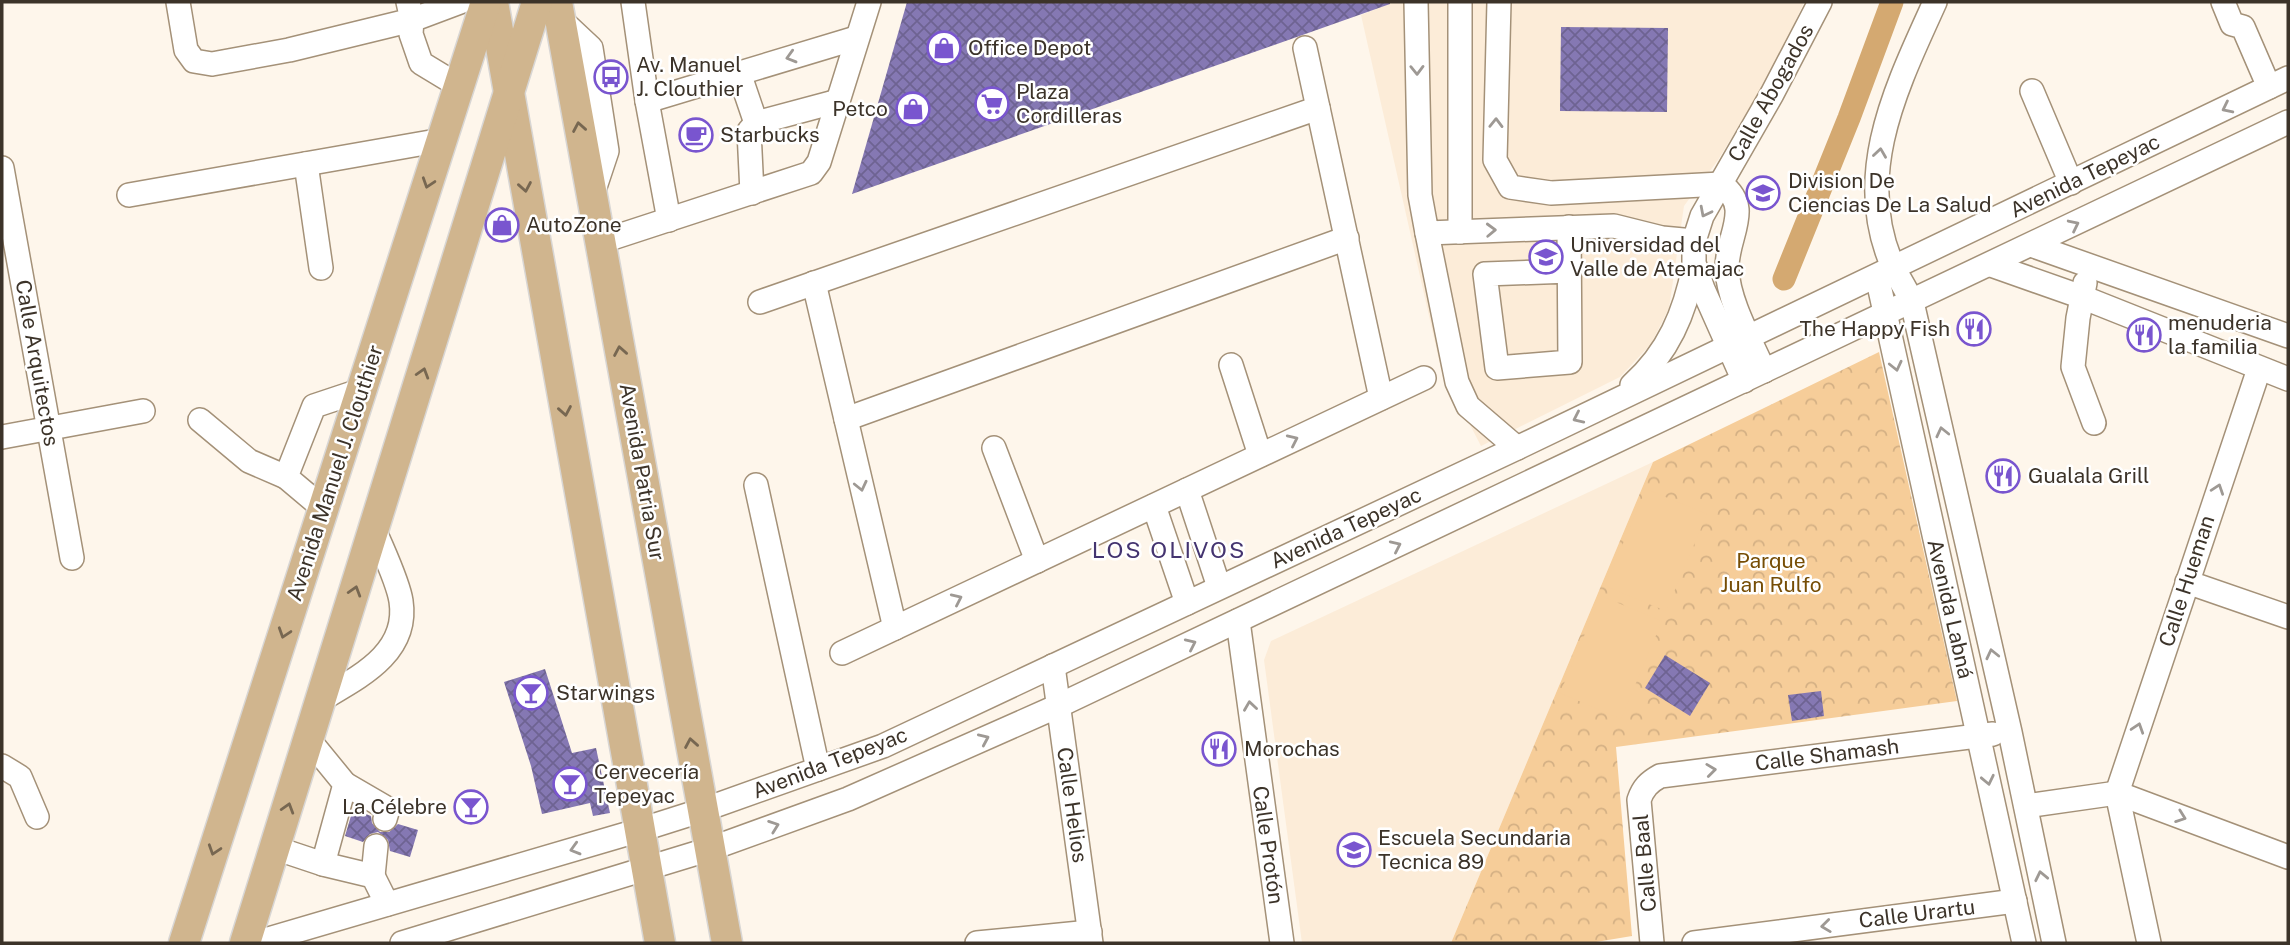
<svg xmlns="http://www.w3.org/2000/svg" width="2290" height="945" font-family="'Public Sans',sans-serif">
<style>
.built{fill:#fcecd8}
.forest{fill:url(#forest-crowns)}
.pitch{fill:#f6cd99}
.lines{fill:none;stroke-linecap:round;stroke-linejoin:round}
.canal{stroke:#d4a971;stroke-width:23}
.building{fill:url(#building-cross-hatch)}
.minor-casing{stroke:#a49178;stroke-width:26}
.major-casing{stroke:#d8d6d4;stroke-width:33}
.minor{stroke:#fff;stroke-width:23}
.major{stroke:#d0b58e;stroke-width:30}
.oneway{stroke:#9e9994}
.oneway2{stroke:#776751}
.labels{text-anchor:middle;stroke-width:5;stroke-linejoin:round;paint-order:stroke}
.poi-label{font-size:21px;fill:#3c3329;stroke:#fff;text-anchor:start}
.street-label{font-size:21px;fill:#3c3329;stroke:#fff}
.park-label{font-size:21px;fill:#764d05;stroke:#fff}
.neighbourhood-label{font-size:23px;letter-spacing:2px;fill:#443470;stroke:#fff}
</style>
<defs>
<pattern id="forest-crowns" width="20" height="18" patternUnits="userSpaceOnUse" patternTransform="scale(1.75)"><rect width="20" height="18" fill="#f6cd99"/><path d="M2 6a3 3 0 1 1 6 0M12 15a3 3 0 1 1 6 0" fill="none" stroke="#d4b084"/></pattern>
<pattern id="building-cross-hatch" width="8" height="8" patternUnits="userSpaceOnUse" patternTransform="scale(1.75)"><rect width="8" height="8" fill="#8578b3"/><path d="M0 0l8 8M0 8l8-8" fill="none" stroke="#6e6392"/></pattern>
</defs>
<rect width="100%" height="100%" fill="#fef6eb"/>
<g class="built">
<polygon points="1387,2 1804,2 1777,63 1718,160 1684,206 1669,308 1651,344 1620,377 1481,446 1441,369 1361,15 1387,5"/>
<polygon points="1653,462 1451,943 1302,943 1264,660 1271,641"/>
</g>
<polygon class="forest" points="1879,352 1957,701 1616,747 1632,936 1590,943 1451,943 1653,462"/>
<g class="pitch">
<polygon points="1646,489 1707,514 1666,611 1605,586"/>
<polygon points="1601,596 1662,621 1621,719 1560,693"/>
</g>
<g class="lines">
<polyline class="canal" points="1784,279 1849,118 1892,2"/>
</g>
<g class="building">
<polygon points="907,2 1390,2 1390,4 852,194"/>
<polygon points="1561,27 1668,28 1667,112 1560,111"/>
<polygon points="1665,655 1710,683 1690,716 1645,688"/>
<polygon points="545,669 572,753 596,748 610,813 593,816 590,803 542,814 531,766 504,682"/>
<polygon points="1821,691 1824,716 1792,721 1788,695"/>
<polygon points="353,809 371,816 372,823 380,832 389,832 398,824 418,830 410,857 390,851 388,840 378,832 370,834 363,842 345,836"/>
</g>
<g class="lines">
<defs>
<g id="minor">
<polyline points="178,2 186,50 194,61 212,64 289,50 412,20 408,2"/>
<polyline points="633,2 647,101 669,220"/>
<polyline points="1416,2 1420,195 1427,233 1614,226 1662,238 1694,241"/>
<path d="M1499,2l-4,158 15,27 41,6 170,-9c33,24 5,52 6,85 1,32 24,72 37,102"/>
<path d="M1935,2c-38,84 -84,174 -41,267 6,11 13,22 18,33l98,430 44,211"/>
<polyline points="2223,2 2232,24 2243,27 2269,87"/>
<polyline points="560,19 591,48 607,151 592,196"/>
<polyline points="1305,48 1381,398"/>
<polyline points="739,73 756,123"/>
<polyline points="459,86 421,63 411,34 412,20 460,2"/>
<polyline points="2032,91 2071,183"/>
<polyline points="647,101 856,38"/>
<polyline points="306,164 321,268"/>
<polyline points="2,168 72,558"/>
<polyline points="752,193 749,131 756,123 838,101"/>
<polyline points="129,195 442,140"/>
<polyline points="1569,227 1570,362 1497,368 1485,274 1570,271"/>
<polyline points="1460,232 1460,2"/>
<polyline points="1427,233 1457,382 1468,406 1517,448"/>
<polyline points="600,242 811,173 819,162 869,2"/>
<polyline points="2031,245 2288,336"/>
<polyline points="1991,265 2082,297 2288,379"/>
<polyline points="1877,276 2024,943"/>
<polyline points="814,283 895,628"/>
<polyline points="2085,283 2078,318 2073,367 2094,423"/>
<polyline points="760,302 1318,108"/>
<polyline points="1231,365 1260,455"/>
<polyline points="1744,381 1703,289 1694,263 1694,241 1702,216 1772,94 1820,2"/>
<path d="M1632,385c36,-32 53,-72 62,-119"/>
<polyline points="846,419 1347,238"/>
<polyline points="200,420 249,461 286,477"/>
<polyline points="2,437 143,411"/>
<polyline points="994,448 1037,561"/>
<polyline points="756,485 818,769"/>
<polyline points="1187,490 1219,587"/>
<polyline points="1154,506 1187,603"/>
<polyline points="324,509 286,477 314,406 362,390"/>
<polyline points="2187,582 2288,617"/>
<polyline points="1238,621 1282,943"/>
<polyline points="842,653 1424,378"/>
<polyline points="1053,666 1091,943"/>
<path d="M322,699c37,-22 87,-46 79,-98 -3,-20 -19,-52 -27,-72"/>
<polyline points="309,740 345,784 323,864"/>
<polyline points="2,766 20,777 37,817"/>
<polyline points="345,784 388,809 385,819"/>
<polyline points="2117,793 2259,369"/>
<polyline points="2117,793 2149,943"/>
<polyline points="2026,806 2117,793 2288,857"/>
<polyline points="275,848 323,864 373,876 387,904"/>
<polyline points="373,876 376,846"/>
<polyline points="255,943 640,830 703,810 883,746 1517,448 2288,78"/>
<polyline points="402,943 710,849 848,799 1058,706 2288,122"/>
<polyline points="977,943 1090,932"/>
<path d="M1652,943l-13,-143c4,-12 10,-18 21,-24l333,-42"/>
<polyline points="1694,943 2015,901"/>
</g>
<g id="major">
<polyline points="493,2 660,943"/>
<polyline points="557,2 727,943"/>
<polyline points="184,943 486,2"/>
<polyline points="245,943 537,2"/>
</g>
</defs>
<use href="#minor" class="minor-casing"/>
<use href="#major" class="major-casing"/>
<use href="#minor" class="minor"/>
<use href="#major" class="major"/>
</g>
<defs><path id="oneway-chevron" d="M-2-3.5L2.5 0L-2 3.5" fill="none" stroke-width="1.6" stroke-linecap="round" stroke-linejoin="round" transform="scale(1.75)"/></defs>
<g class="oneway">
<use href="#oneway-chevron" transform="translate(791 57) rotate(164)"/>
<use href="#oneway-chevron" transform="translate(1417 70) rotate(89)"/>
<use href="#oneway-chevron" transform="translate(2227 108) rotate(154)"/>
<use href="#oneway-chevron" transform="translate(1496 123) rotate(-89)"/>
<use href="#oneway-chevron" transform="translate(1880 153) rotate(-82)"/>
<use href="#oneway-chevron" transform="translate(1705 212) rotate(117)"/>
<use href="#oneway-chevron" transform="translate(2074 225) rotate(-26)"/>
<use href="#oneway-chevron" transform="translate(1491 230) rotate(-2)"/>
<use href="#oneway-chevron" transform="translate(1896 366) rotate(77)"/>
<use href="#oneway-chevron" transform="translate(1578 418) rotate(155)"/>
<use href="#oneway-chevron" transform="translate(1942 432) rotate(-103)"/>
<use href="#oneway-chevron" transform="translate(1293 440) rotate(-25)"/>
<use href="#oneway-chevron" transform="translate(861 486) rotate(77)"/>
<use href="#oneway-chevron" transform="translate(2218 489) rotate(-71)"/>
<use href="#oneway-chevron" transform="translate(1396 546) rotate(-25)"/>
<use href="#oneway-chevron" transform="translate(957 599) rotate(-25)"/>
<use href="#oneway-chevron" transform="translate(1191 644) rotate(-25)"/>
<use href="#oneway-chevron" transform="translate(1992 654) rotate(-103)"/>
<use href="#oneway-chevron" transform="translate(1250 706) rotate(-98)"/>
<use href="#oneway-chevron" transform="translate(2138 728) rotate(-72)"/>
<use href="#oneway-chevron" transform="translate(984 739) rotate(-24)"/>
<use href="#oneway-chevron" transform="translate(1711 770) rotate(-7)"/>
<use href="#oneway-chevron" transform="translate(1988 780) rotate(78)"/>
<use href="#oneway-chevron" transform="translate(2181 817) rotate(20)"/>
<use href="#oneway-chevron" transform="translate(774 826) rotate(-20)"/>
<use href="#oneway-chevron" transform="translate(575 849) rotate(164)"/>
<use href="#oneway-chevron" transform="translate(2041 876) rotate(-102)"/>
<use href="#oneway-chevron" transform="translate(1826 926) rotate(173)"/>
</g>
<g class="oneway2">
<use href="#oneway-chevron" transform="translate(579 127) rotate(-100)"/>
<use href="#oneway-chevron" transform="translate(428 183) rotate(108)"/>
<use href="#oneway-chevron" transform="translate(525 187) rotate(80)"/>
<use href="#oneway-chevron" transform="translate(620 351) rotate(-100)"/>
<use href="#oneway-chevron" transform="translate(423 373) rotate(-73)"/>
<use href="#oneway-chevron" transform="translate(565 411) rotate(80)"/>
<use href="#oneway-chevron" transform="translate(355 591) rotate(-73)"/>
<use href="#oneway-chevron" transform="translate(284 633) rotate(108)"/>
<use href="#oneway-chevron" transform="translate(691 743) rotate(-100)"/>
<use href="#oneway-chevron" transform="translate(288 808) rotate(-73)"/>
<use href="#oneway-chevron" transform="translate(214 850) rotate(108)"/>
</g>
<defs>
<symbol id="shop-ring" viewBox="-11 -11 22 22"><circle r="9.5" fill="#fff" stroke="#7955cf" stroke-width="1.5"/><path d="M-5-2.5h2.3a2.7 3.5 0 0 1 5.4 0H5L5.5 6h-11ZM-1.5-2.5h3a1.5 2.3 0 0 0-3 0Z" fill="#7955cf"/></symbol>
<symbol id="bus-ring" viewBox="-11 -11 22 22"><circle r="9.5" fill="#fff" stroke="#7955cf" stroke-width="1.5"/><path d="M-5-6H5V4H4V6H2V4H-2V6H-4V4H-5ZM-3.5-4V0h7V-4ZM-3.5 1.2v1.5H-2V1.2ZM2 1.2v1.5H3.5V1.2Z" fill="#7955cf"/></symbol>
<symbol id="supermarket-ring" viewBox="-11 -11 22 22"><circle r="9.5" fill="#fff" stroke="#7955cf" stroke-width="1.5"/><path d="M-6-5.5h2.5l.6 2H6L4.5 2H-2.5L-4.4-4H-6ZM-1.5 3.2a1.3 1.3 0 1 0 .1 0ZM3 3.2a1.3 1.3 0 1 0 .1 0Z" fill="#7955cf"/></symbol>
<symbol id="cafe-ring" viewBox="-11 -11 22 22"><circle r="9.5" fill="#fff" stroke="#7955cf" stroke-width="1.5"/><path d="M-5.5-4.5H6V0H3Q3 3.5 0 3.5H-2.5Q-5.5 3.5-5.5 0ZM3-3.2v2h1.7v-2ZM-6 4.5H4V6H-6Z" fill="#7955cf"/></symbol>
<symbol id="university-ring" viewBox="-11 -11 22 22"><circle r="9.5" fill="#fff" stroke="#7955cf" stroke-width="1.5"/><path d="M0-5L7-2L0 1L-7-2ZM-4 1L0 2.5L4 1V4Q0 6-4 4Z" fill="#7955cf"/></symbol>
<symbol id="restaurant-ring" viewBox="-11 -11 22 22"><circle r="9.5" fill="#fff" stroke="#7955cf" stroke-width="1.5"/><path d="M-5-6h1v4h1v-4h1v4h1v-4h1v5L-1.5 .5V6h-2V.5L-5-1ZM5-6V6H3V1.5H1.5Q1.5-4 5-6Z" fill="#7955cf"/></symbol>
<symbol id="bar-ring" viewBox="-11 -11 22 22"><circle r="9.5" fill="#fff" stroke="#7955cf" stroke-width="1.5"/><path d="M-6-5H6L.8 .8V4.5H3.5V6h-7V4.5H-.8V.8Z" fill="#7955cf"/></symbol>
<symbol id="school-ring" viewBox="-11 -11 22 22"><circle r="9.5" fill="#fff" stroke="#7955cf" stroke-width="1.5"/><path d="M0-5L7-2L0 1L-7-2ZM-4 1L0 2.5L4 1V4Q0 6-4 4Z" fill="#7955cf"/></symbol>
</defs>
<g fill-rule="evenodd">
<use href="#shop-ring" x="925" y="29" width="38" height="38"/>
<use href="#bus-ring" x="592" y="58" width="38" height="38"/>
<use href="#supermarket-ring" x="973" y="85" width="38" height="38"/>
<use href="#shop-ring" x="894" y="90" width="38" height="38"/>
<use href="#cafe-ring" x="677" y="116" width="38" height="38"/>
<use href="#university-ring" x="1744" y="174" width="38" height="38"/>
<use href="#shop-ring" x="483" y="206" width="38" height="38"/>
<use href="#university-ring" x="1527" y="238" width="38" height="38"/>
<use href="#restaurant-ring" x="1955" y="310" width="38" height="38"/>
<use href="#restaurant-ring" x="2125" y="316" width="38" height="38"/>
<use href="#restaurant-ring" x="1984" y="457" width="38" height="38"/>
<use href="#bar-ring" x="512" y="674" width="38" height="38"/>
<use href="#restaurant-ring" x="1200" y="730" width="38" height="38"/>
<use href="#bar-ring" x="551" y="765" width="38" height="38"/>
<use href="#bar-ring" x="452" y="788" width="38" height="38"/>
<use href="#school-ring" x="1335" y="831" width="38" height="38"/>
</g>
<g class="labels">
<g class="poi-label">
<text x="968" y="55">Office Depot</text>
<text x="636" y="72">Av. Manuel<tspan x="636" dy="24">J. Clouthier</tspan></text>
<text x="1016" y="99">Plaza<tspan x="1016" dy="24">Cordilleras</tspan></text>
<text x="888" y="116" text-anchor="end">Petco</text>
<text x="720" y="142">Starbucks</text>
<text x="1788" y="188">Division De<tspan x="1788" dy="24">Ciencias De La Salud</tspan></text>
<text x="526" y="232">AutoZone</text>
<text x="1570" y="252">Universidad del<tspan x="1570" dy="24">Valle de Atemajac</tspan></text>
<text x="2168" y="330">menuderia<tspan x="2168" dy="24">la familia</tspan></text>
<text x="1950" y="336" text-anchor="end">The Happy Fish</text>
<text x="2028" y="483">Gualala Grill</text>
<text x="556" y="700">Starwings</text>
<text x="1244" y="756">Morochas</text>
<text x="594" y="779">Cervecería<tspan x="594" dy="24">Tepeyac</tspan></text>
<text x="447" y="814" text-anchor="end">La Célebre</text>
<text x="1378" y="845">Escuela Secundaria<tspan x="1378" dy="24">Tecnica 89</tspan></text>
</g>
<g class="street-label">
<text transform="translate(1771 93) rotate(-61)" y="7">Calle Abogados</text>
<text transform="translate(2085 176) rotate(-26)" y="7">Avenida Tepeyac</text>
<text transform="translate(37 363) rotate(80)" y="7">Calle Arquitectos</text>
<text transform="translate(642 472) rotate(80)" y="7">Avenida Patria Sur</text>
<text transform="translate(335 473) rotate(-72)" y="7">Avenida Manuel J. Clouthier</text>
<text transform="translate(1346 528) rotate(-25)" y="7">Avenida Tepeyac</text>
<text transform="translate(2187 581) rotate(-72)" y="7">Calle Hueman</text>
<text transform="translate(1950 609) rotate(77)" y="7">Avenida Labná</text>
<text transform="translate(1827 755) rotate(-7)" y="7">Calle Shamash</text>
<text transform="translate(830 763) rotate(-21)" y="7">Avenida Tepeyac</text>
<text transform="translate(1072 805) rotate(82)" y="7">Calle Helios</text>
<text transform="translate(1268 845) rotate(82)" y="7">Calle Protón</text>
<text transform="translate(1645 863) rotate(-95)" y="7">Calle Baal</text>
<text transform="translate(1917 914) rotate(-7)" y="7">Calle Urartu</text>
</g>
<g class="park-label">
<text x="1771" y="568">Parque<tspan x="1771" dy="24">Juan Rulfo</tspan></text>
</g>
<g class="neighbourhood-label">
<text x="1169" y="558">LOS OLIVOS</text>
</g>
</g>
<rect width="2290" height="945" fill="none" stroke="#3c3329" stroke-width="7"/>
</svg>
